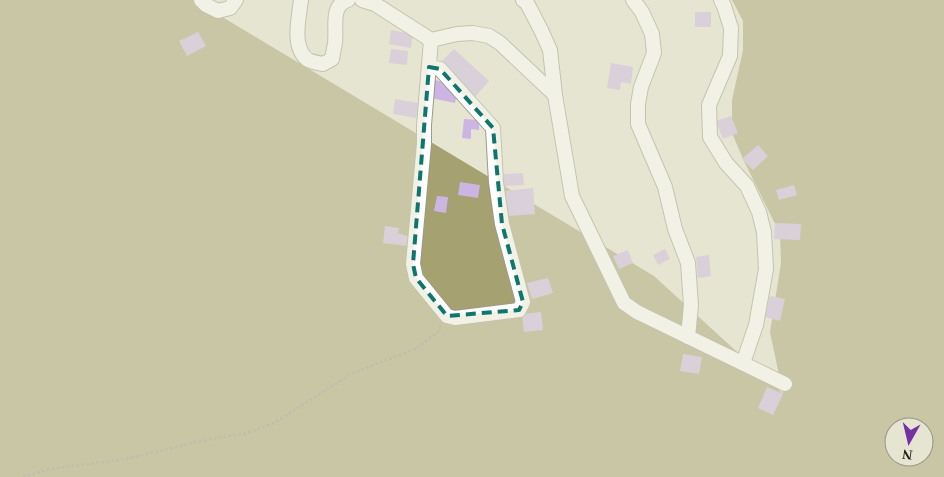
<svg xmlns="http://www.w3.org/2000/svg" width="944" height="477" font-family="'Times New Roman',serif">
<style>
.forest{fill:#a5a170;fill-rule:evenodd}
.building{fill:#ccb5e2}
.lines{fill:none;stroke-linecap:round;stroke-linejoin:round}
.minor-casing{stroke:#9c9a88;stroke-width:16}
.path{stroke:#8f8e80;stroke-width:2.5;stroke-dasharray:2.5 2.5;stroke-linecap:butt}
.minor{stroke:#fff;stroke-width:14}
.marked{fill:none;stroke:#0f766e;stroke-width:4;stroke-dasharray:10 6;stroke-linejoin:round}
</style>
<rect width="100%" height="100%" fill="#e6e5d1"/>
<path class="forest" d="M0,0h194l460,276 129,118 -13,-62 11,-69 -1,-29 -37,-75 -11,-26v-33l11,-50v-29l-11,-21h212v477h-944zM894,427h30v30h-30z"/>
<g class="building">
<rect x="695" y="12" width="16" height="15"/>
<polygon points="391,30 413,34 411,48 389,44"/>
<polygon points="198,32 206,46 187,56 179,41"/>
<polygon points="391,49 408,51 407,65 389,63"/>
<polygon points="454,49 489,81 475,97 439,64"/>
<polygon points="611,63 633,67 631,84 621,82 620,90 607,88"/>
<polygon points="435,80 459,86 455,103 431,98"/>
<polygon points="395,99 418,103 416,118 393,114"/>
<polygon points="731,116 738,133 723,139 716,121"/>
<polygon points="464,119 479,120 479,130 471,129 471,139 462,138"/>
<polygon points="758,145 768,156 753,170 742,159"/>
<polygon points="523,173 524,185 504,186 504,174"/>
<polygon points="460,182 480,185 478,198 458,195"/>
<polygon points="794,185 797,195 779,200 776,190"/>
<polygon points="533,188 535,214 507,216 505,191"/>
<polygon points="437,196 448,197 446,213 434,211"/>
<polygon points="775,223 801,224 800,240 774,239"/>
<polygon points="385,226 399,228 398,233 410,237 408,246 383,243"/>
<polygon points="665,249 670,259 658,265 653,255"/>
<polygon points="628,250 633,263 619,269 613,256"/>
<polygon points="709,255 711,276 698,278 696,257"/>
<polygon points="548,278 553,293 532,299 527,283"/>
<polygon points="770,296 785,299 780,321 765,317"/>
<polygon points="541,312 543,330 524,332 522,314"/>
<polygon points="683,354 702,357 699,374 680,371"/>
<polygon points="767,387 783,394 773,415 758,408"/>
</g>
<g class="lines">
<defs>
<g id="minor">
<polyline points="201,0 206,5 218,11 230,8 236,0"/>
<path d="M301,0c-2,17 -10,48 7,60 4,2 10,3 15,4l9,-5c1,-5 2,-11 3,-16 2,-15 -5,-38 13,-43"/>
<polyline points="362,0 375,4 431,40"/>
<polyline points="523,0 527,3 541,30 550,50 555,95 572,196 624,303 637,312 785,384"/>
<polyline points="633,0 642,12 652,34 654,53 641,87 638,104 638,124 665,187 675,229 688,263 691,305 688,337"/>
<polyline points="721,0 724,6 731,28 730,56 709,105 710,137 726,163 747,186 759,212 764,232 766,269 756,325 743,363"/>
<polyline points="429,67 440,69 493,128 496,182 502,224 523,302 519,310 455,318 447,316 416,278 413,264 424,144 424,125 431,40 457,34 473,33 489,36 500,43 555,95"/>
</g>
</defs>
<use href="#minor" class="minor-casing"/>
<polyline class="path" points="23,477 50,469 126,459 201,441 247,433 274,423 353,373 415,349 439,331 441,326"/>
<use href="#minor" class="minor"/>
</g>
<path d="M0 0H944V477H0ZM429,67l11,2 53,59 9,96 21,78 -4,8 -72,6 -31,-38 -3,-14z" fill="#e6e5d1" fill-opacity=".55" fill-rule="evenodd"/>
<path class="marked" d="M429,67l11,2 53,59 9,96 21,78 -4,8 -72,6 -31,-38 -3,-14z"/>
<g transform="translate(909 442) rotate(188)"><circle r="24" fill="#e6e5d1" stroke="#979687"/>
<path d="M0-4L9 19L0 12L-9 19Z" fill="#7530a4"/>
<text y="-8" font-size="14" font-weight="bold" text-anchor="middle" fill="#201f18">N</text>
</g>
</svg>
